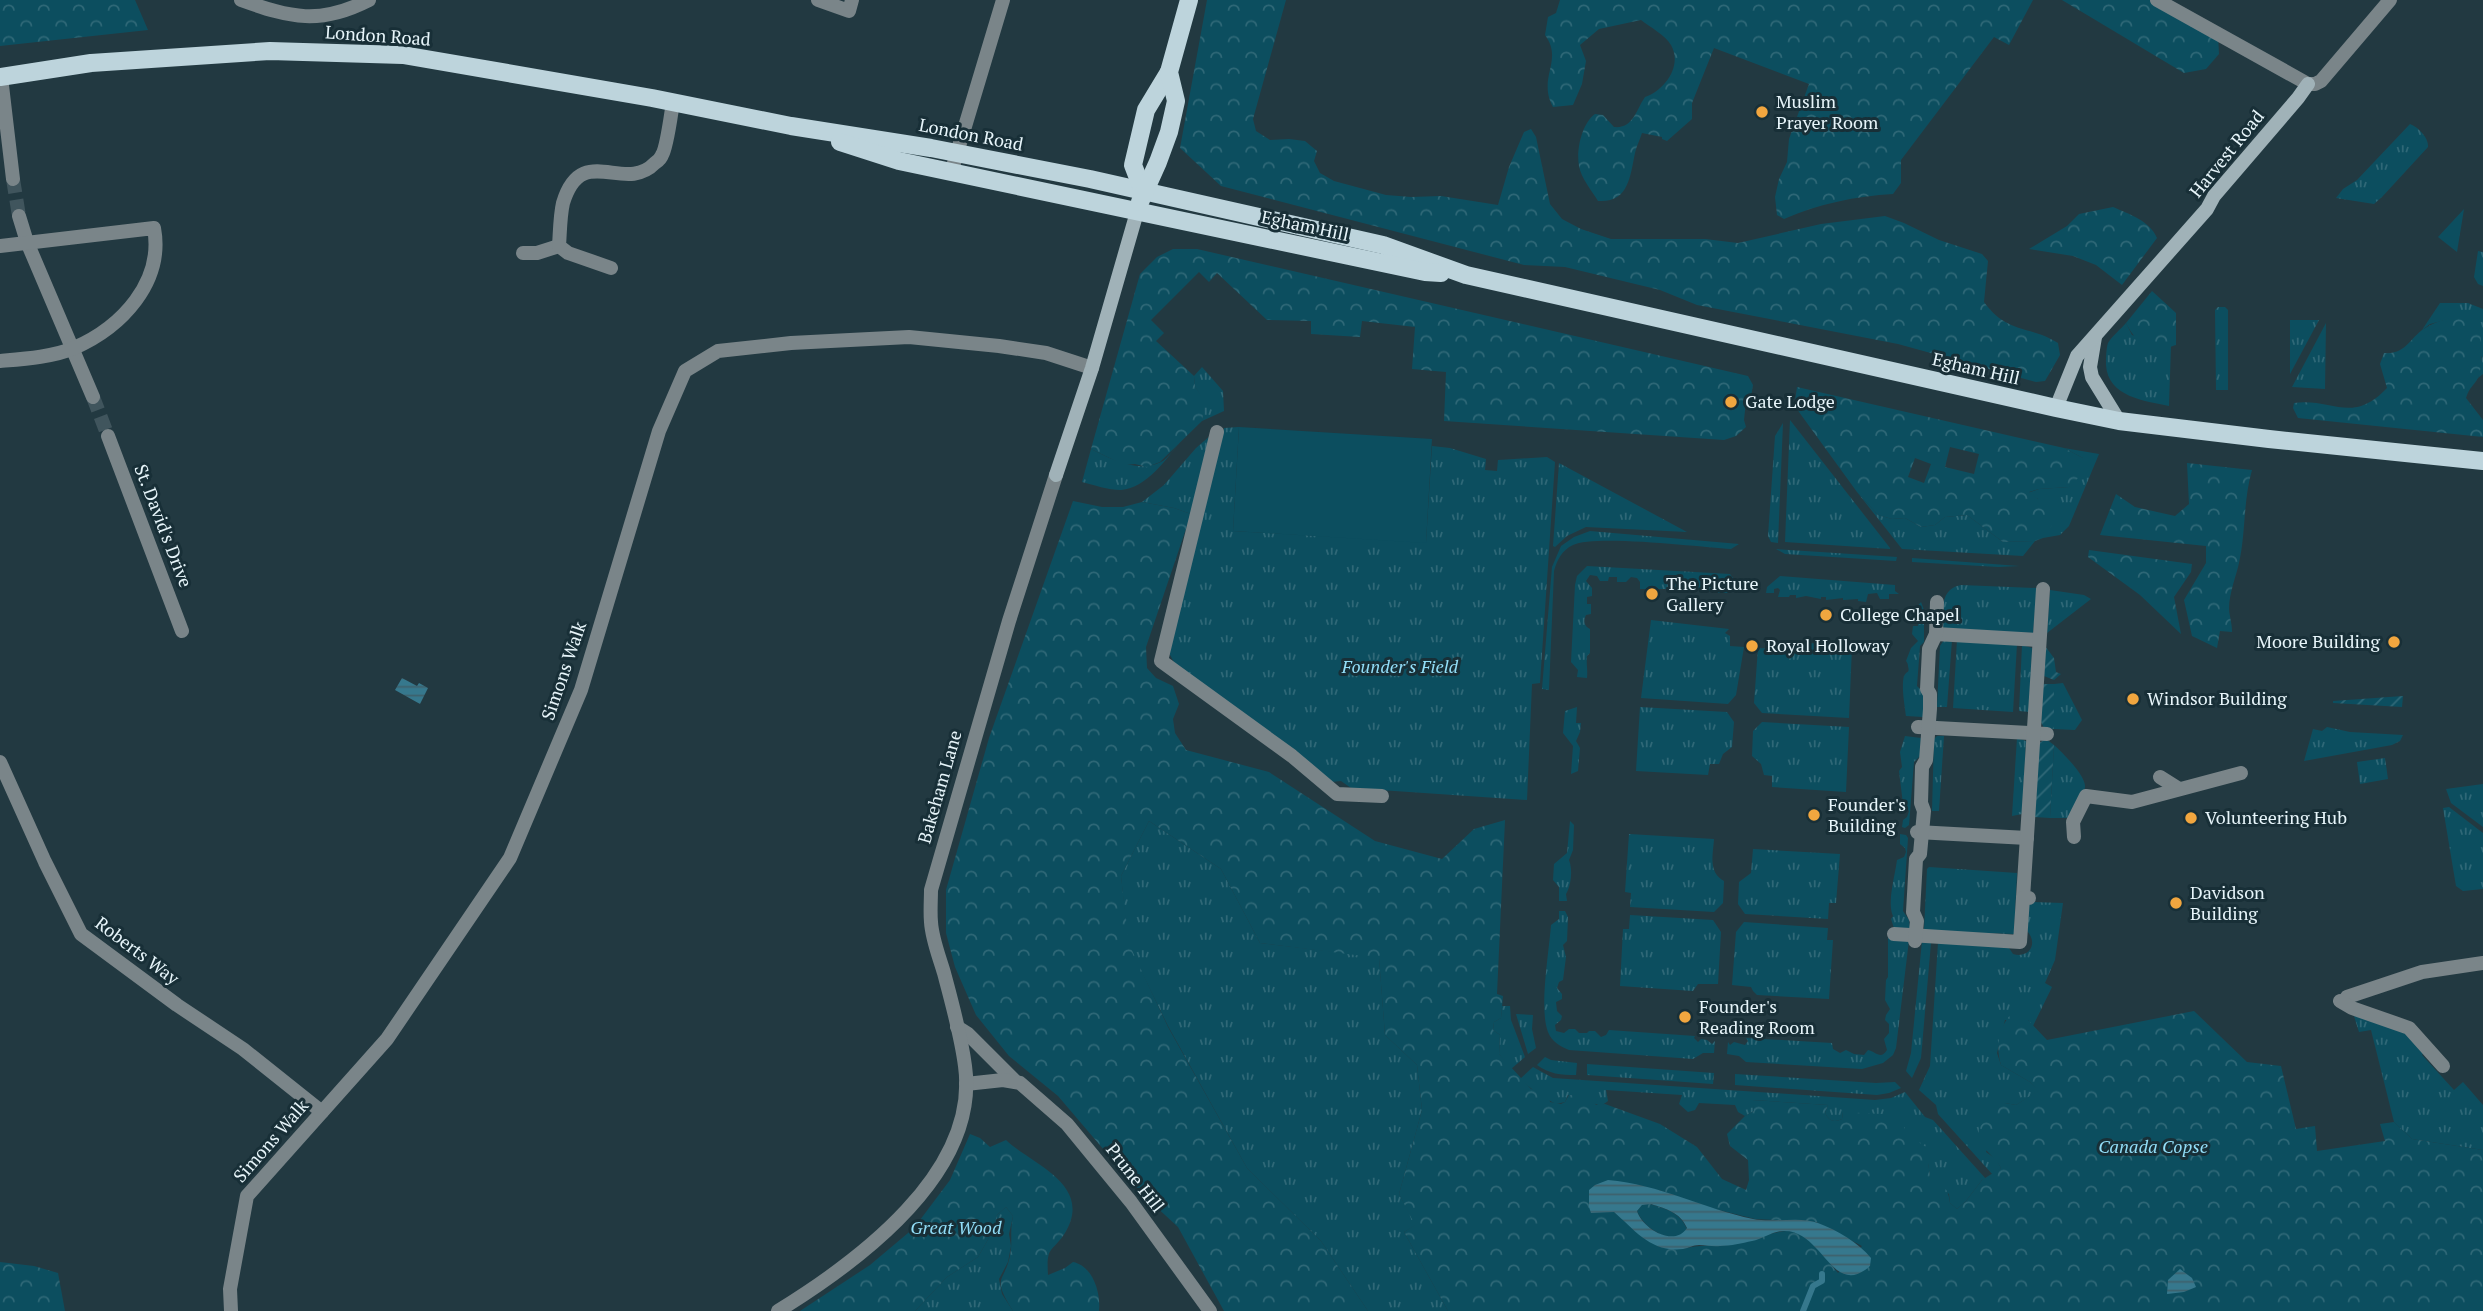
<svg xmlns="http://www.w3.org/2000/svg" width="2483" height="1311" font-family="'PT Serif',serif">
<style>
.grass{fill:url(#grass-tufts)}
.forest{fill:url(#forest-crowns);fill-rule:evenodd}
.garden{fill:url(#garden-furrows)}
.pitch{fill:#0c4e5f}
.water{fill:url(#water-rules);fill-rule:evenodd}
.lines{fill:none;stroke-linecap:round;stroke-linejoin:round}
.stream{stroke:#36788d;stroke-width:6}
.street-tunnel{stroke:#40555d;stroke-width:14;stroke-dasharray:14 7;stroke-linecap:butt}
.street{stroke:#7a8589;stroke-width:14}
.secondary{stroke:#a0b2b8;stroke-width:14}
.primary{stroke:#bdd4dc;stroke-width:18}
.poi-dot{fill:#f1a63f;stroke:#182f37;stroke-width:2.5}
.labels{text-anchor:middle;stroke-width:6;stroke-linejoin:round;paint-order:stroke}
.street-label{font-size:18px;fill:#e7f5fa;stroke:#182f37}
.poi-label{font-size:18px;fill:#e7f5fa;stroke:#182f37;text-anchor:start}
.park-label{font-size:18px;font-style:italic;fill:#92def8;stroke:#182f37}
</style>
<defs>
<pattern id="grass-tufts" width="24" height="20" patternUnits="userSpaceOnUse" patternTransform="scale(1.75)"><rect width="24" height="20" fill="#0c4e5f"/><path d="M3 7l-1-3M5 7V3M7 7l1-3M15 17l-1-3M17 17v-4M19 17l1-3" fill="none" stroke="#2f6877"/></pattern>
<pattern id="forest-crowns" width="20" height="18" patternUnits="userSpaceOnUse" patternTransform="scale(1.75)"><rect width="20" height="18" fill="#0c4e5f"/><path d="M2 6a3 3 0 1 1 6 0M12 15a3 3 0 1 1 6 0" fill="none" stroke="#2f6877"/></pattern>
<pattern id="garden-furrows" width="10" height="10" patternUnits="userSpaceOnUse" patternTransform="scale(1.75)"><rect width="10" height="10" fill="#0c4e5f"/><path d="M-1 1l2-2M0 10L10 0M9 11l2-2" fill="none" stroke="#2f6877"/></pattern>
<pattern id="water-rules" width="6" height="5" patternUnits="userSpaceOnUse" patternTransform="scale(1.75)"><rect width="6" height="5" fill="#36788d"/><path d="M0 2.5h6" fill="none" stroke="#3e616c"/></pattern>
</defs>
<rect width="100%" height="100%" fill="#223941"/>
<g class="grass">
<path d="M2410,124c8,3 19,14 18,23l-46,50 -8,7 -38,-6 7,-9 14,-9z"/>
<polygon points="2464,209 2457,252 2438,237"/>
<polygon points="2478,251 2483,252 2483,286 2478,284 2474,277"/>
<polygon points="2440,303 2468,303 2483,309 2483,374 2478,378 2482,357 2449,319 2430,324 2422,330"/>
<polygon points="2218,307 2225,307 2228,310 2228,390 2216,390 2215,310"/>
<polygon points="2290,320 2319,320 2290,374"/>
<path d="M2126,323l6,12 39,10 -2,61c-24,-5 -61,-9 -63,-41 0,-6 0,-16 2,-22 4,-7 13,-14 18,-20z"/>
<polygon points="2326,323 2325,389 2292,387"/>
<polygon points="1202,367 1223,391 1224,411 1202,421 1204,402 1195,386 1194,376"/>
<polygon points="1790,420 1890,548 1890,549 1785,542"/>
<polygon points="1783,423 1778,543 1771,542 1768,536 1775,436"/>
<polygon points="1239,427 1233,531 1426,542 1432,446 1450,448 1486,459 1485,470 1497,471 1498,460 1547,457 1555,462 1540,683 1532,684 1527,800 1351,788 1341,781 1331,782 1175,664 1169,653 1224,428"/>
<polygon points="1211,435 1191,514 1174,508 1142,502 1164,485 1196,448"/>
<path d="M1181,441c-15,18 -34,47 -60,49 -13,0 -27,-5 -39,-8l9,-33c22,11 46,24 70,13 7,-3 14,-15 20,-21z"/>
<polygon points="2064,448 2099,454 2069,526 2060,535 2043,538 2038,499 2028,493 2039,489 2069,487 2083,458"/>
<polygon points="1559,463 1687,532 1586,527 1567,536 1555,547 1553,546"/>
<polygon points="1857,492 1878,515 1892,519 1905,518 1921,527 1935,525 1945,517 1967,515 2003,542 2035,541 2023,556 1902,549"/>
<path d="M1590,531l149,13 -8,5c-29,-2 -137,-15 -158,-4 -11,5 -16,15 -19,26l-5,119 -7,-1 10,-122 9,-21 13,-9z"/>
<polygon points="1776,549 1897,557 1896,561 1785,554"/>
<polygon points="1912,558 2019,566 2020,566 1998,567 1912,562"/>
<path d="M1587,566l143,8 11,15 -1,2h-6l-2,-5h-3l-1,7h-10v-3l-15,2v-2l-6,-1 -1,2 -30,-4v2h-26v-7l-3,-4 -6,-1 -5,5h-9v-5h-8l-1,4h-8l-3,-5 -7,-1 -4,6 6,7v8l-5,1v7h4v10l-5,1c-3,6 -2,11 4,14v24l-3,3c-1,8 1,14 0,22l-10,-1 1,-7 -7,-8 4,-77 2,-9z"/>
<polygon points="1780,576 1895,585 1895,591 1899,594 1889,594 1889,599 1880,599 1877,593 1868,594 1866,602 1858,601 1858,599 1843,600 1843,598 1826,600 1826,597 1821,597 1821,599 1806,596 1796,598 1796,595 1790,595 1789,597 1778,597 1780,590 1778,588 1774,589 1774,593 1766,593 1767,587"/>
<path d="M1961,585l76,3 -4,45 -85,-3 -5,-3c0,-18 -3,-38 18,-42z"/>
<polygon points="2050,590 2084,595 2091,599 2047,633"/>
<path d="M1921,602l3,8v32l-4,4 -3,40 7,7 -1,24 -17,-1c-1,-9 -5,-30 -2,-40 3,-6 6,-2 4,-10 0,-2 -1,-4 -2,-5l5,-13 7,-7 -6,-7 1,-8h5l1,-11h-4l1,-7z"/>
<polygon points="1651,620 1729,629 1725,633 1730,636 1730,646 1744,647 1736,695 1728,704 1641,698"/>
<polygon points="1944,640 1952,640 1947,707 1937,707 1940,646"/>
<polygon points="1957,640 2017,644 2013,712 1953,708"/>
<polygon points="1788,641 1852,647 1849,718 1762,713 1754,703 1758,648 1777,649 1780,643"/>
<polygon points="2022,645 2032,648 2030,712 2019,711"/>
<polygon points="2063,683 2082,720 2075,730 2054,729 2054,684"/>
<polygon points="1577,707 1576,723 1581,723 1580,732 1576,741 1580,748 1578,771 1571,774 1573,746 1563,733 1565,711"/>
<polygon points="1640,707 1727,712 1734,722 1732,747 1723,754 1719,764 1710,764 1708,775 1636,771"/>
<polygon points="1762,722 1849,727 1846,792 1772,787 1772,776 1764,775 1761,764 1752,756 1753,731"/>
<polygon points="2327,727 2350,732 2403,735 2400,741 2392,745 2304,761 2313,729 2322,731"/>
<polygon points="1905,736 1921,738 1920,756 1914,762 1909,825 1905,828 1902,827 1903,820 1907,817 1909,811 1903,804 1899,771 1902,767 1900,752"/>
<polygon points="1937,736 1944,736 1939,811 1932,811 1934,739"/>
<polygon points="2017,738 2026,741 2022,814 2012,816"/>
<path d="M2054,745c8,7 31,30 31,41 0,10 -9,23 -13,32h-22z"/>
<polygon points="2385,758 2388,779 2360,784 2357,762"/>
<polygon points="2483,784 2483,827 2451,803 2446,789"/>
<polygon points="2449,807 2483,833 2483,889 2463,891 2456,886 2443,808"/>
<polygon points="1149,821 1221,869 1260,943 1379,957 1385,1035 1417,1065 1422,1110 1399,1194 1416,1225 1404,1232 1448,1311 1368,1311 1321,1241 1247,1168 1168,1026 1128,944 1121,876"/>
<path d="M1570,821l4,4 -1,25 -4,10c4,10 2,26 -3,34l1,7h-8v-14l-6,-7 1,-16 13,-11z"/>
<path d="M1629,834l85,5c-1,16 -6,33 10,42l-1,22 -9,9 -84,-5 1,-14 -6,-1z"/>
<path d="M1900,834l6,1 2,3 -5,73 6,9 1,8h-16l-3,-9 2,-3c-6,-14 2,-40 4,-56l7,-3 2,-5 -1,-4 -5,-4z"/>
<polygon points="1753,849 1840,854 1836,903 1829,903 1828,919 1745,914 1738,904 1739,882 1751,873"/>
<polygon points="1929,867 2017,873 2014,934 1927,931 1924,929 1927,869"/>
<path d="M2029,902l34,1 -8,57 -10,23 7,4 -19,39 -5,-6h-23l-8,33 4,12 29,17 9,9 -23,14 -11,-2 -19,49 10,7 5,9 -8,7 -55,-61 -2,-9 -17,-15 11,-24 8,-123 69,2 6,9c17,5 26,-12 13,-24z"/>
<path d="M1559,911h6l3,6 -1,24 -4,4 3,12 -3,23 -4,2 -2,6 5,6v5l-6,3 1,9 5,5 -1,4 -6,5 1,6 8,2 5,-4h6l4,4h8l2,-2h6l6,6 5,-2 3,-5 86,6 -1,2 4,4 3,-3 6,1 5,4 3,-3 -1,12h-11l-10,6 -124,-9c-9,-4 -17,-8 -21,-18 -9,-23 1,-80 3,-107l8,-6z"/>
<polygon points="1630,915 1713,920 1721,932 1718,984 1698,984 1693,991 1620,986 1623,929 1629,929"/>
<polygon points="1744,922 1828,928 1827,940 1833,940 1829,999 1757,995 1753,991 1751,987 1732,985 1736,932"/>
<path d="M1888,937l21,3 -13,108 -3,7 -10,8 -21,6 -116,-7 -7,-6 -12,-2 1,-12 2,3 4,-3 11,3 3,-4 -2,-3 86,5 1,6 7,4 6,-3 8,4 10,1 4,-5c8,2 13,10 19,0l-3,-11 5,-6v-9l-4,-4 1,-5 4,-6 -5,-9 1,-20 2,-3z"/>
<polygon points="1922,941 1931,943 1921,1058 1912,1078 1906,1071 1911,1053"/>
<polygon points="1502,1006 1510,1006 1511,1020 1525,1057 1511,1069 1499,1054 1500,1035 1493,1030 1494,1022 1501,1018"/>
<polygon points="2353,1013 2409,1034 2424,1052 2422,1055 2454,1090 2463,1082 2483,1105 2483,1150 2412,1139 2394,1122 2371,1030 2359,1032"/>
<polygon points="1516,1014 1533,1015 1532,1029 1536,1048 1528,1054"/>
<path d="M1545,1057l6,3 26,3 -1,12c-15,0 -27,-1 -39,-10z"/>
<polygon points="1587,1064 1714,1073 1713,1084 1587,1075"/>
<path d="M1533,1067l20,11 322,22 16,-2 14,-6 20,25 8,3 53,59 -4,1 -16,21 -9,8 -7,-6 -1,-9 -21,-15 2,-3 -2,-13 -85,-51 -1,7c-8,4 -13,2 -17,-6l3,-8 -75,-5 1,11 -9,5 -7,-4 -3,-7 -36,-2 -4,7 -7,2 -9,-8 3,-9 -76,-5 2,11 -7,5 -8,-3 -3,-4 -22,-4 -3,7 -9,2c-13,-6 -25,-15 -36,-25z"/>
<polygon points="1735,1074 1876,1083 1895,1082 1901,1088 1889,1093 1877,1095 1735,1085"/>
<polygon points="1006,1207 1013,1216 1009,1234 1011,1246 1008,1262 999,1279 1002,1294 1013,1311 915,1311 947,1277 978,1257 990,1236 997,1215"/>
</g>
<g class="forest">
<polygon points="0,0 135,0 148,30 0,46"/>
<path d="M1207,0h79l-33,119 3,12 14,9 19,-1 16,2 12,10 -3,10 6,12 14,8 52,14 25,2 30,-1 57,9 11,-38 15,-35 7,-3 5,8 14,67 12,15 19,10 30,10h94l33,4 83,-19 64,-8 19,7 35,17 43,14 6,7 -4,41c23,32 45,23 74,41l2,12 -15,26 -9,1 -138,-38 -201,-39 -37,-15 -95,-23 -41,-2 -303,-79 -41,-38z"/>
<path d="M1560,0h473l-24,45 -15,-8 -93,123v23l-8,11c-37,2 -75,10 -109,25l-7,-4 -2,-18 4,-18 8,-17 2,-23 20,-55 -95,-36 -22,55v16l-25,22 -5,-2v-2l-20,-4c-3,9 -5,12 -7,20 -5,23 -6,50 -37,48 -6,-10 -17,-23 -19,-35 -3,-16 3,-43 16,-52l8,1 11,12c19,2 22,-17 31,-30 19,-6 38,-31 26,-52 -6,-10 -21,-18 -30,-25l-42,9 -19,16 6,16 -4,23 -9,21 -20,2c-16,-30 11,-46 -8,-72l3,-18 8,-4z"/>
<polygon points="2062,0 2152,0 2218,36 2219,54 2206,69 2184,73"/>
<path d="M2113,207c16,7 37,14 44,31l-35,47 -26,-20 -23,-9 -44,-7 38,-23 12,-12z"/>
<polygon points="1173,249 1197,249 1748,376 1753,385 1751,397 1746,401 1744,420 1746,427 1736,436 1724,440 1444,421 1446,372 1412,369 1415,327 1362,321 1360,337 1311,334 1311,321 1267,320 1217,273 1209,282 1199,272 1151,320 1164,333 1156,341 1194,376 1195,386 1205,402 1202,421 1160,462 1147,467 1135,464 1124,465 1091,449 1140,274 1157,257"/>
<path d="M2152,291l24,22v32c-5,1 -11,5 -16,5 -16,-1 -28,-14 -34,-27z"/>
<path d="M2460,315c4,2 12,4 16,7 7,8 7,46 2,56 -5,9 -8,8 -12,20l17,22v17l-185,-19 -5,-10 1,-5c39,-5 58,22 93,-15l-7,-24 4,-11c23,2 26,-17 43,-26 7,-5 24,-9 33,-12z"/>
<path d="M1797,387l267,61 19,10 -2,17 -12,12 -30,2 -10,3 9,7 9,1 6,17 -2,10 -7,4 -1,7 -8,3 -32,1 -36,-27 -22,2 -10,8 -14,2 -16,-9 -13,1 -14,-4 -21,-23 -58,-80 -4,-11zM1950,447l29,7 -5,20 -29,-7zM1915,458l16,6 -7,19 -16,-6z"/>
<path d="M2187,463l65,7c-9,31 -6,62 -13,93 -3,14 -13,38 -9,53 1,7 2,9 2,16l-12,-1 -3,17 -25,-12 -8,-36 22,-37v-17l-106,-11 16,-41 19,13 40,9 14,-12z"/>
<path d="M1073,501l29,6h21l19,-5 32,6 17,6 -45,133 1,21 9,10 17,8 6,18 -6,15 2,14 11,17 83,22 106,69 67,18 32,-30 31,-9 -8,174 6,2 -2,22 -7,4 -1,8 7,5 -1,19 32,35 17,3 2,10 11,2 4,-2 4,-7 21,1 6,9 9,-1 55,20 37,23 25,32 24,11 3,-10 -1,-20 -18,-14 -3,-12 18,-18 9,-5 -2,-11 76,5 -3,8c4,8 9,10 17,6l1,-7 58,3 5,19 20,13 4,29 -1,3c14,5 19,8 21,24l7,6 9,-8 16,-21 19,-12c-6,-11 -16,-17 -23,-28l1,-12 16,-21 10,-4 11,2 22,-14 -8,-9 -29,-17c-6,-19 -2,-40 13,-54l14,9 19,20 147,-29 53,51 34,4 15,63 19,-3 2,25 68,-10 -5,-17 14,-2 18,17 71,11v161h-1035l-44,-79 11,-7 -16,-31 23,-84 -5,-45 -32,-30 -6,-77 -119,-15 -39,-74 -72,-48 -28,55 8,68 39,83 79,141 74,73 47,70h-144l-46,-84 -39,-36 -81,-95 -49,-40 -33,-41 -21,-48 -9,-34v-43l43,-152zM1659,1190l44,16 52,13 61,3 46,24 -24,27c-14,-17 -33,-48 -59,-41 -16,3 -31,10 -48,12 -16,3 -32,0 -48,5l-62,-31 -7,-6h-8z"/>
<polygon points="2089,550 2192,564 2191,572 2174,597 2181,634 2140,595 2088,557"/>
<path d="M970,1134l10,4 10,9 16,-7c26,25 88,44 59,93 -13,20 -19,12 -17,42l17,-7 8,-6c20,4 28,31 26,49h-86c-24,-38 -6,-27 -2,-62 1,-12 -1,-19 2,-33l-7,-9 -9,8 -7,21 -12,21 -31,20 -32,34h-115l70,-46 44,-37 36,-48z"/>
<path d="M1650,1204c16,5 30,8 37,25 -13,19 -44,-1 -50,-18l5,-6z"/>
<polygon points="0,1262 34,1266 58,1273 65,1311 0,1311"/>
</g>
<g class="garden">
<polygon points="2045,646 2054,658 2056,672 2061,674 2054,680 2044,676"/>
<polygon points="2043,684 2054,684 2054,729 2044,728 2041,722"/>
<polygon points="2403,696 2402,707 2333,703 2333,701"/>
<polygon points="2046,739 2054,745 2050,818 2034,817 2039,743"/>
</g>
<polygon class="pitch" points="1239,427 1432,439 1426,543 1233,531"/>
<g class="water">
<polygon points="402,678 417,686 419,683 428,688 420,704 395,690"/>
<path d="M1608,1180c51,4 96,29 145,39 20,4 48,-3 65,4 19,7 41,20 53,35l-1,8c-38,34 -47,-37 -87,-35 -10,0 -21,8 -31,10 -10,2 -21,5 -32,5 -7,1 -14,-1 -21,-1 -6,0 -10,3 -16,4 -32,4 -48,-19 -69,-37l-23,1 -2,-6v-17l6,-5zM1651,1204c15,5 29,8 36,24 -13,20 -45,0 -50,-17l5,-6z"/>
<polygon points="2180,1269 2192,1278 2196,1287 2184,1292 2167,1294 2168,1280"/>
</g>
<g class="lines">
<polyline class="stream" points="1803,1311 1813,1286 1822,1281 1822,1274"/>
<g class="street-tunnel">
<polyline points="13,179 19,216"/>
<polyline points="93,397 108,436"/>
</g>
<g class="street">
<path d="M241,0c50,18 79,25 128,0"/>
<polyline points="818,0 849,11 852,0"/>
<polyline points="2157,0 2308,84 2315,84 2321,81 2390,0"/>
<polyline points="1,77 13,179"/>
<polyline points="954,163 1003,0"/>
<polyline points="19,216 27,242 93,397"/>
<path d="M0,246l154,-18c10,54 -32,99 -80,120 -21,9 -51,11 -74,13"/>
<polyline points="523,253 537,253 559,246"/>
<path d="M611,268l-43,-15 -9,-7c1,-14 1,-30 4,-43 19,-62 61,-8 92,-40 3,-2 6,-5 7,-8 5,-8 9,-41 11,-53"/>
<polyline points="1217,432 1161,661 1292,756 1337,794 1382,796"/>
<polyline points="108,436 182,631"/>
<polyline points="1936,634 2039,640"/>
<polyline points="1918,727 2047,734"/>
<polyline points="0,762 45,862 81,934 177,1005 243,1049 322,1112"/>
<polyline points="2160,777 2179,789"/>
<polyline points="1917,832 2027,838"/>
<polyline points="2074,837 2073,822 2086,796 2132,802 2241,773"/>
<polyline points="2023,898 2043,589"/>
<polyline points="1894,934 2020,942 2023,898 2029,898"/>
<polyline points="1915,941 1917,921 1913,912 1916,859 1920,854 1924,811 1921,803 1922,767 1926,760 1930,709 1930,694 1927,689 1929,649 1936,634 1937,602"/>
<polyline points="2347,997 2422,972 2483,963"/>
<polyline points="2340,1001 2352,1008 2409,1028 2443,1066"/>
<polyline points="957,1027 968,1034 1016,1082"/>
<polyline points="966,1084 1003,1080 1020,1083 1067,1124 1131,1202 1210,1311"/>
<polyline points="231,1311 230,1289 247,1196 387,1039 510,858 581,690 659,431 685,371 718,351 791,343 909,337 999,346 1046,353 1092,368"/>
<path d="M778,1311c78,-48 202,-138 187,-245 -4,-31 -13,-63 -21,-93 -5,-17 -12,-34 -13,-51 -1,-11 0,-22 0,-32l78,-269 47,-146"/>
</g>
<g class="secondary">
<polyline points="2095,337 2090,367 2092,377 2119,421"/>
<polyline points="2056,408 2077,356 2207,209 2214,196 2298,98 2308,84"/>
<polyline points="1056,475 1092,368 1137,212"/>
</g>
<g class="primary">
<polyline points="0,77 91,63 270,51 403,55 652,98 791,126 931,148 1090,179 1383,245 1466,275 2056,408 2119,421 2269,439 2483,461"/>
<polyline points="840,142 899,161 1425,272 1441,273"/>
<polyline points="1143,191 1133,165 1146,110 1169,72"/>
<polyline points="1140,202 1158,162 1169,132 1176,101 1169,72 1189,0"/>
</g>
</g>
<g class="poi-dot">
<circle cx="1762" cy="112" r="7"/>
<circle cx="1731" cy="402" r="7"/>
<circle cx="1652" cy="594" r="7"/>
<circle cx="1826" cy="615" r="7"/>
<circle cx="2394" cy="642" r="7"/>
<circle cx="1752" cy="646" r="7"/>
<circle cx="2133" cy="699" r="7"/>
<circle cx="1814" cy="815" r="7"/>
<circle cx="2191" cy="818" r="7"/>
<circle cx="2176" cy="903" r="7"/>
<circle cx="1685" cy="1017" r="7"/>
</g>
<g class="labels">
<g class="street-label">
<text transform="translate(378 36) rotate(4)" y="6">London Road</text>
<text transform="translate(971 135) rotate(11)" y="6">London Road</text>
<text transform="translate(2227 154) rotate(-51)" y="6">Harvest Road</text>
<text transform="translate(1305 226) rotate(12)" y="6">Egham Hill</text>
<text transform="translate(1976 369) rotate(13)" y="6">Egham Hill</text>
<text transform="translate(163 526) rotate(69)" y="6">St. David's Drive</text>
<text transform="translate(564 671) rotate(-71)" y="6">Simons Walk</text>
<text transform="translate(940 787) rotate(-74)" y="6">Bakeham Lane</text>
<text transform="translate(137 951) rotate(37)" y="6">Roberts Way</text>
<text transform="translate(271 1141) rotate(-49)" y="6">Simons Walk</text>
<text transform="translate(1135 1178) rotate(52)" y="6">Prune Hill</text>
</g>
<g class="poi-label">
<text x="1776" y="108">Muslim<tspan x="1776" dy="21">Prayer Room</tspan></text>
<text x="1745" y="408">Gate Lodge</text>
<text x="1666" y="590">The Picture<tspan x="1666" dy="21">Gallery</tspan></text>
<text x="1840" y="621">College Chapel</text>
<text x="2380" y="648" text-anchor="end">Moore Building</text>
<text x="1766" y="652">Royal Holloway</text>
<text x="2147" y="705">Windsor Building</text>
<text x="1828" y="811">Founder's<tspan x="1828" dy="21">Building</tspan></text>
<text x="2205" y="824">Volunteering Hub</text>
<text x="2190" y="899">Davidson<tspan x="2190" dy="21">Building</tspan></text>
<text x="1699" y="1013">Founder's<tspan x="1699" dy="21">Reading Room</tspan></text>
</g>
<g class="park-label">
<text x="1400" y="673">Founder's Field</text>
<text x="2153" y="1153">Canada Copse</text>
<text x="956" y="1234">Great Wood</text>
</g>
</g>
</svg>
